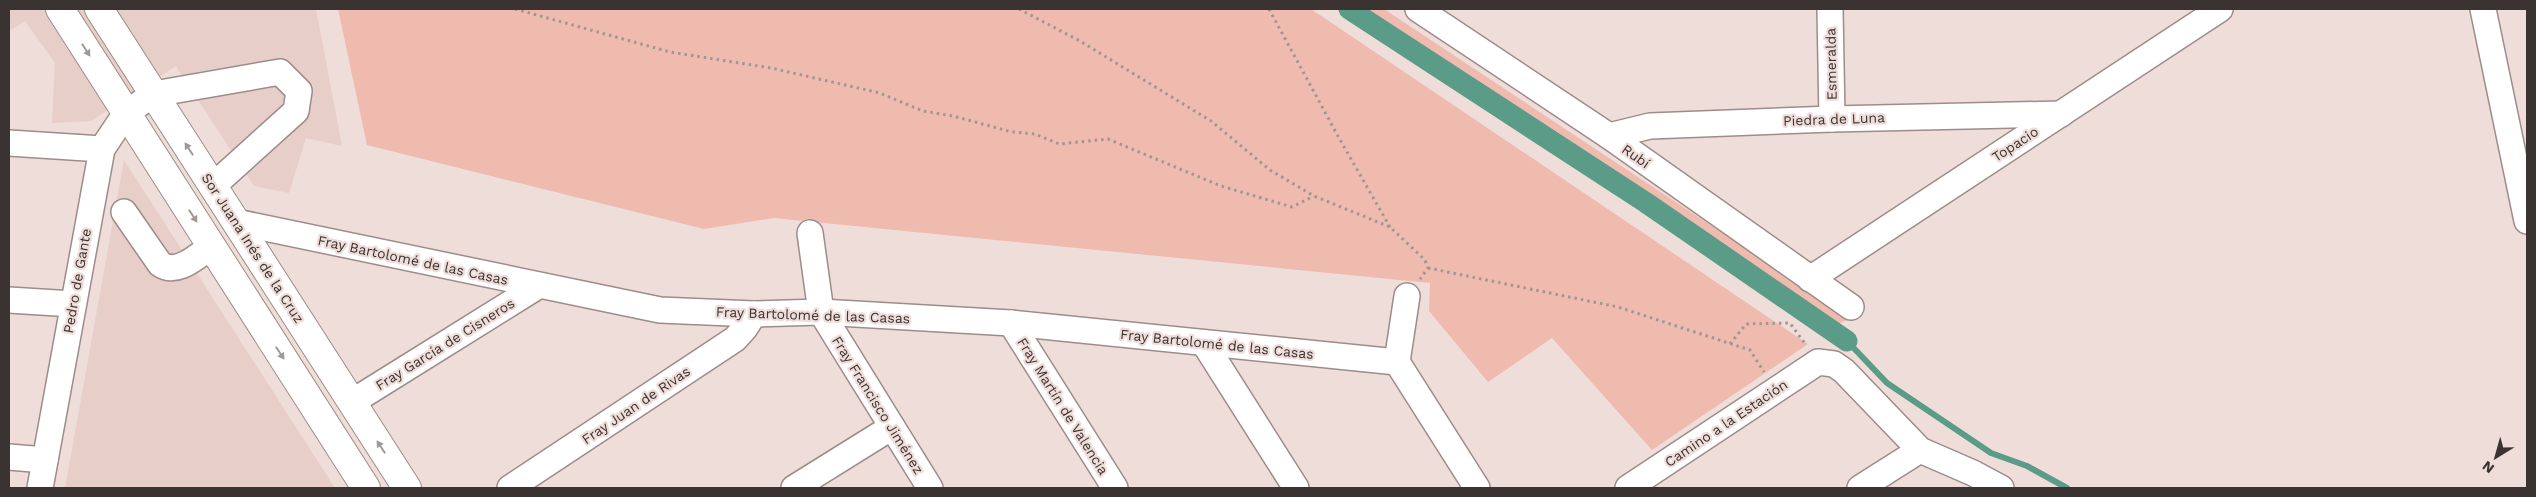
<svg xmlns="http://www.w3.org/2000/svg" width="2536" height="497" font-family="'Work Sans',sans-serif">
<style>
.built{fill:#e7cec8}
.green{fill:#efbbaf}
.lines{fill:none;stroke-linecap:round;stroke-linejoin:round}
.stream{stroke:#5b9c88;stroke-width:6}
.canal{stroke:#5b9c88;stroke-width:21}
.minor-casing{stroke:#9d8c89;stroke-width:28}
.major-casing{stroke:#9d8c89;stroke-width:30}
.path{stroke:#a39593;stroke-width:3;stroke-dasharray:2.5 4;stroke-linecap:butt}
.minor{stroke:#fff;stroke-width:25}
.major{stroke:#fff;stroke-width:28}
.oneway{fill:#9c9998}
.labels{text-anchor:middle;stroke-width:4.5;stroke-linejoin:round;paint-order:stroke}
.street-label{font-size:14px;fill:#3a3332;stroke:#efddd9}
</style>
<rect width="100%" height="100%" fill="#efddd9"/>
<g class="built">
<polygon points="9,9 316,9 342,146 306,138 289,193 254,186 176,66 91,121 52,123 55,63 25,21 11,30 9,26"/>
<polygon points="124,160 335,488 65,488"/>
</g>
<g class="green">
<polygon points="338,9 1311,9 1808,344 1652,450 1552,338 1488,382 1429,311 1430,283 774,218 704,229 367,145"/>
<polygon points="1367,9 1384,9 1851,318 1838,324"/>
</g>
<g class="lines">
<polyline class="stream" points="1847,341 1887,383 1991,453 2027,466 2067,488"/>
<polyline class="canal" points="1349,9 1645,202 1847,341"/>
<defs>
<g id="minor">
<polyline points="1418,9 1609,136 1851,307"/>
<polyline points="1830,9 1832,119"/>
<polyline points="2483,9 2527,221"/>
<polyline points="1609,136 1650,126 1832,119 2061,114"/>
<polyline points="9,143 102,149"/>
<path d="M124,212l36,52c17,12 37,-8 52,-18"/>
<polyline points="236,222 660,310 754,314 821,312 1011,323 1397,362"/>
<polyline points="810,233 821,312 930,488"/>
<polyline points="1810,279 2220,9"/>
<polyline points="1407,296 1397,362 1477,488"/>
<polyline points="9,300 73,304"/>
<polyline points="1011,323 1115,488"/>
<polyline points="1204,343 1296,488"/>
<polyline points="352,402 538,286"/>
<polyline points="9,457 45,460"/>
<polyline points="40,488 102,149 126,113 154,94 280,72 299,91 296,111 213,186"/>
<polyline points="510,488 735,339 745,328 754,314"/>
<polyline points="794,488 892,427"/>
<polyline points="1628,488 1818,362 1834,364 1844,371 1920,450 1973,473 2001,488"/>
<polyline points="1860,488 1920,450"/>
</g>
<g id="major">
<polyline points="60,9 366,488"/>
<polyline points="99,9 407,488"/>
</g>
</defs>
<use href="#minor" class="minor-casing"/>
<use href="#major" class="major-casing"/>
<g class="path">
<polyline points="515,9 670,52 771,68 880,93 923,111 953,116 1012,132 1035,134 1059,144 1108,139 1221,186 1292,207 1314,196"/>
<polyline points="1019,9 1080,41 1211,121 1270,170 1314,196 1390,227 1425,260 1428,268 1420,279"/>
<polyline points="1269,9 1339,138 1390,227"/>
<polyline points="1428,268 1618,307 1750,350 1764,372"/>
<polyline points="1730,344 1746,324 1790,323 1806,345"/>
</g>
<use href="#minor" class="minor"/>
<use href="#major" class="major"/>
</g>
<defs><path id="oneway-solid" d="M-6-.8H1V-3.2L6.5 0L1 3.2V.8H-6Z" transform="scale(1.25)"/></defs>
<g class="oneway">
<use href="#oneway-solid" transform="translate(86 50) rotate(57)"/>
<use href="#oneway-solid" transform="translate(189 149) rotate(-123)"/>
<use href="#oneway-solid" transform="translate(193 216) rotate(57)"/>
<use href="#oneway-solid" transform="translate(280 353) rotate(57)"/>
<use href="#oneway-solid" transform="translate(381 447) rotate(-123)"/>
</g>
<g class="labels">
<g class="street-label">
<text transform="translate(1831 64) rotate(-91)" y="5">Esmeralda</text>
<text transform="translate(1834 119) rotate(-2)" y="5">Piedra de Luna</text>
<text transform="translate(2015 144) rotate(-33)" y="5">Topacio</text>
<text transform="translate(1636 156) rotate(35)" y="5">Rubí</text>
<text transform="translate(253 248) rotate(57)" y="5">Sor Juana Inés de la Cruz</text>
<text transform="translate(413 260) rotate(12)" y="5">Fray Bartolomé de las Casas</text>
<text transform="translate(77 281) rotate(-80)" y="5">Pedro de Gante</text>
<text transform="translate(813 315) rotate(2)" y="5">Fray Bartolomé de las Casas</text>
<text transform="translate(445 344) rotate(-32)" y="5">Fray García de Cisneros</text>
<text transform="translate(1217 344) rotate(6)" y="5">Fray Bartolomé de las Casas</text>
<text transform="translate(636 405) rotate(-34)" y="5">Fray Juan de Rivas</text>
<text transform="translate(878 405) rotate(58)" y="5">Fray Francisco Jiménez</text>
<text transform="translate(1063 406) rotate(58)" y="5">Fray Martín de Valencia</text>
<text transform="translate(1726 423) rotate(-34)" y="5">Camino a la Estación</text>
</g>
</g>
<rect width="2536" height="497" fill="none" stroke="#3a3332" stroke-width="20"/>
<g transform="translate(2496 457) rotate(217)" stroke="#efddd9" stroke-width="4" paint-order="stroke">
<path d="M0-4L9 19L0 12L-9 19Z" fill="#3a3332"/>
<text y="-8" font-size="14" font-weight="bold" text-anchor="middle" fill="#3a3332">N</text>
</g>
</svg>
